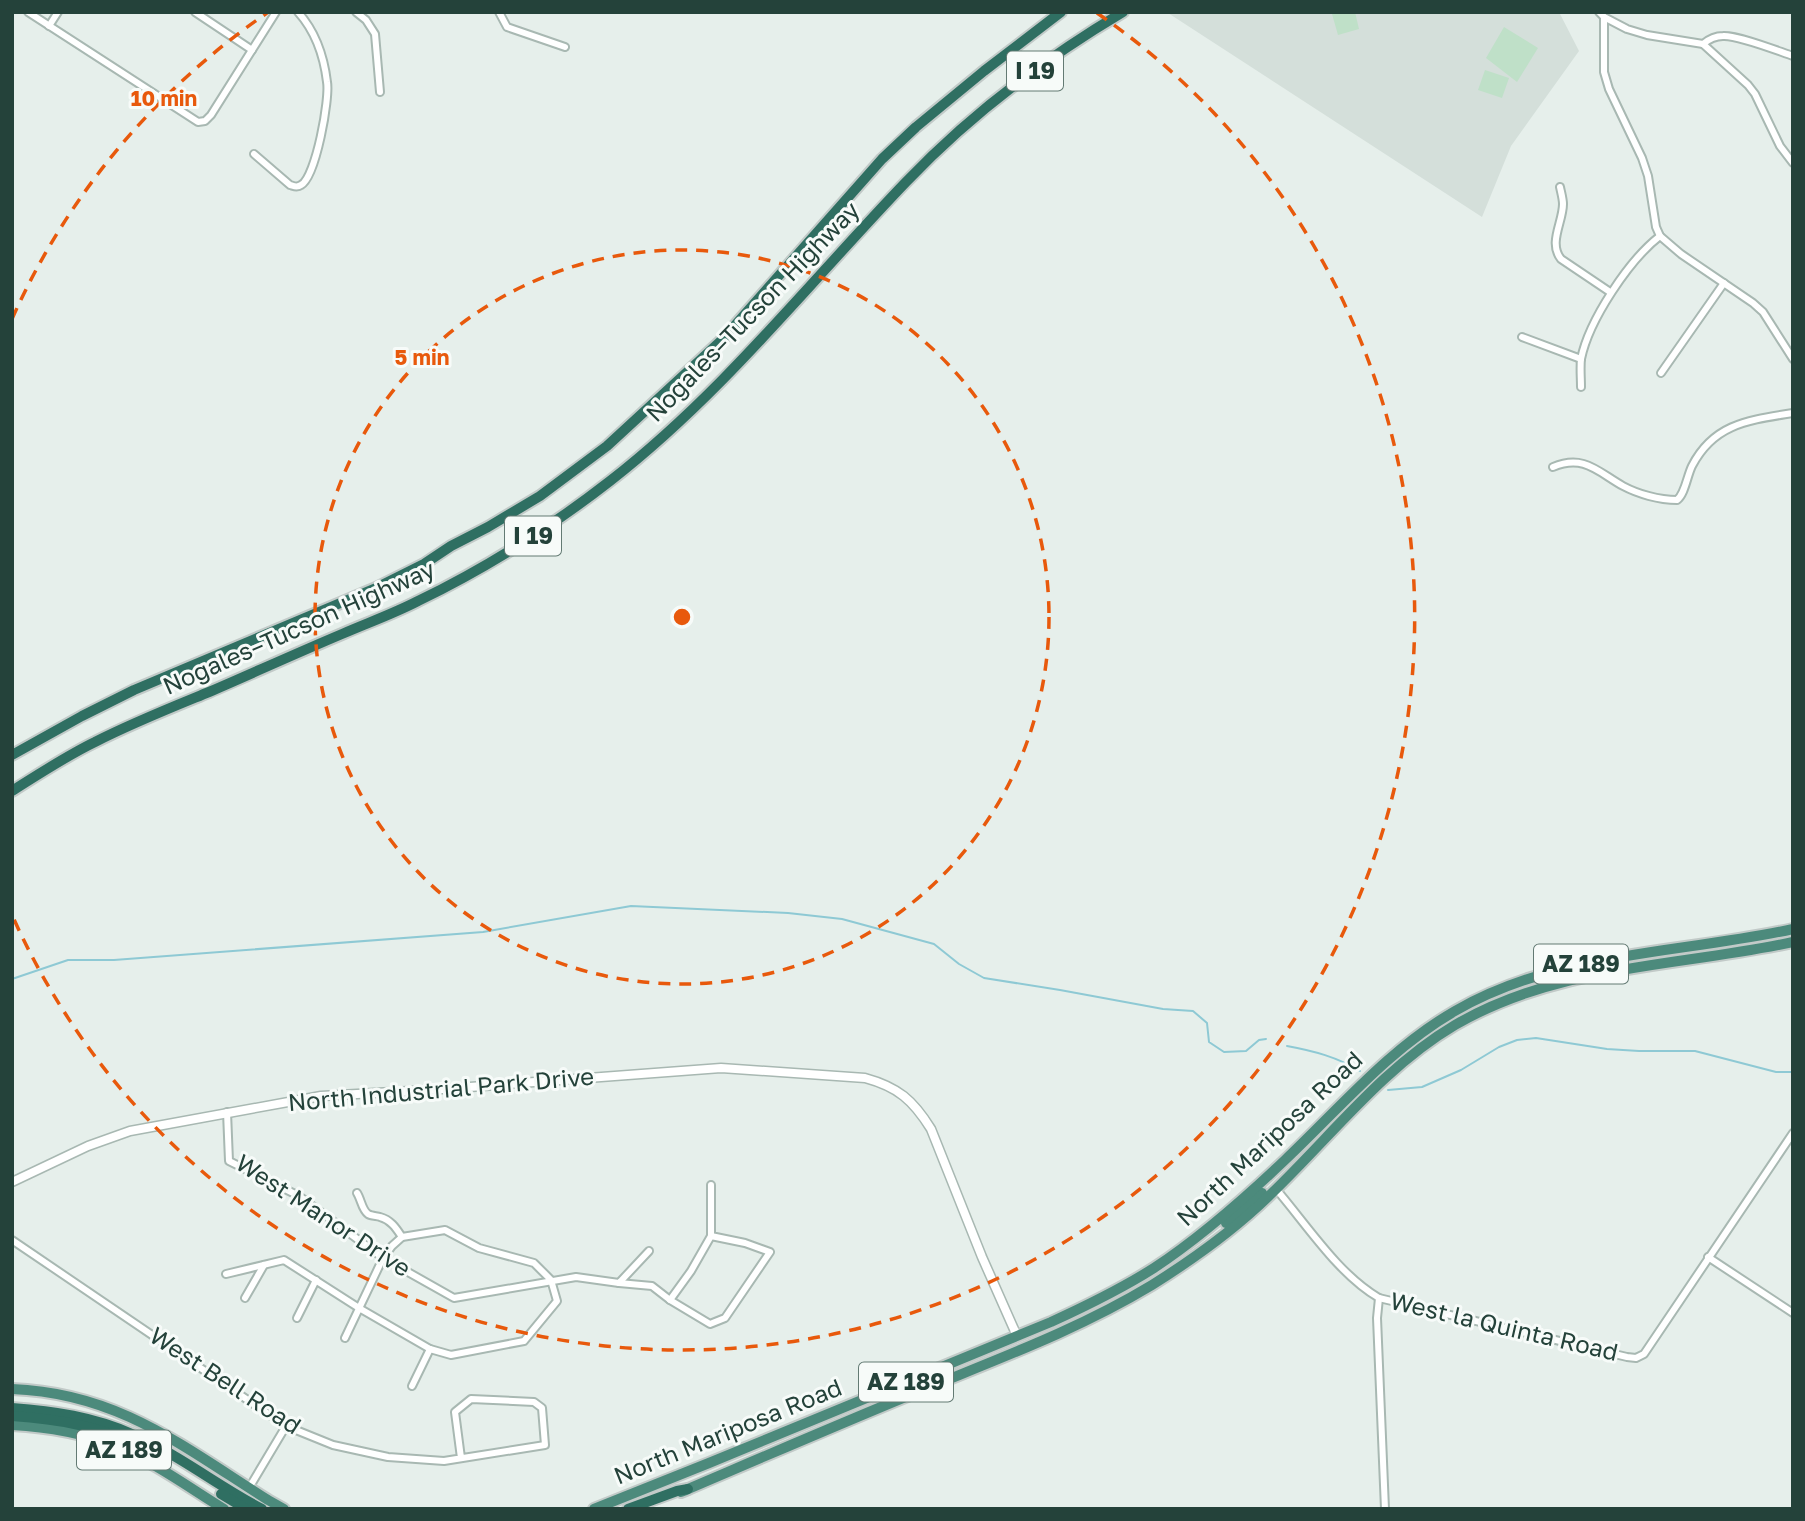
<svg xmlns="http://www.w3.org/2000/svg" width="1805" height="1521" font-family="'Golos Text',sans-serif">
<style>
.built{fill:#d4dfda}
.green{fill:#bfe0c8}
.lines{fill:none;stroke-linecap:round;stroke-linejoin:round}
.stream{stroke:#8ec9d4;stroke-width:2}
.minor-casing{stroke:#a8b8b2;stroke-width:10}
.tertiary-casing{stroke:#a8b8b2;stroke-width:11}
.trunk-casing{stroke:#c2cac8;stroke-width:14}
.motorway-casing{stroke:#c2cac8;stroke-width:14}
.minor{stroke:#fff;stroke-width:6}
.tertiary{stroke:#fff;stroke-width:8}
.trunk{stroke:#4c8a7c;stroke-width:10}
.motorway{stroke:#2f6f62;stroke-width:10}
.ring{fill:none;stroke:#e8590c;stroke-width:3.5;stroke-dasharray:12 9}
.labels{text-anchor:middle;stroke-width:6;stroke-linejoin:round;paint-order:stroke}
.shield{fill:#f7fbf9;stroke:#637a73;stroke-width:2}
.shield-label{font-size:23px;font-weight:bold;fill:#24423a}
.street-label{font-size:24px;fill:#24423a;stroke:#f7fbf9}
.centre{fill:#e8590c;stroke:#f7fbf9;stroke-width:3.5}
.ring-label{font-size:21px;text-anchor:middle;font-weight:bold;fill:#e8590c;stroke:#f7fbf9;stroke-width:6;stroke-linejoin:round;paint-order:stroke}
</style>
<rect width="100%" height="100%" fill="#e6efeb"/>
<polygon class="built" points="1559,12 1579,51 1511,146 1482,217 1168,13"/>
<g class="green">
<polygon points="1339,12 1355,12 1359,29 1338,35 1332,14"/>
<polygon points="1504,27 1538,48 1517,82 1486,58"/>
<polygon points="1485,70 1509,78 1502,98 1478,90"/>
</g>
<g class="lines">
<g class="stream">
<polyline points="12,979 68,960 114,960 483,932 631,906 788,913 842,919 934,944 959,964 984,978 1060,990 1163,1009 1193,1011 1207,1023 1209,1042 1224,1052 1246,1051 1259,1040 1266,1039"/>
<path d="M1287,1046c27,5 50,11 73,25"/>
<polyline points="1388,1090 1422,1087 1461,1070 1499,1047 1517,1040 1536,1038 1607,1049 1639,1051 1695,1051 1776,1072 1793,1072"/>
</g>
<defs>
<g id="minor">
<polyline points="28,12 198,122 205,121 211,115 276,12"/>
<polyline points="195,12 252,50"/>
<polyline points="356,12 366,20 375,34 380,92"/>
<polyline points="499,12 507,27 565,47"/>
<polyline points="1599,12 1604,17 1604,72 1609,89 1642,158 1648,176 1656,227 1660,236 1681,254 1753,303 1763,312 1793,359"/>
<polyline points="1604,17 1627,29 1647,35 1703,44 1748,85 1755,94 1780,146 1793,163"/>
<polyline points="49,26 58,12"/>
<path d="M1703,44c6,-5 12,-8 20,-8 15,-1 55,15 70,20"/>
<path d="M254,154l36,31c4,1 7,3 11,0 15,-8 29,-87 26,-103 -3,-25 -12,-51 -29,-70"/>
<path d="M1560,187c1,5 3,12 3,17 0,18 -15,39 -2,55l49,33"/>
<polyline points="1522,337 1581,359"/>
<polyline points="1661,373 1724,283"/>
<path d="M1581,387c0,-9 -1,-19 0,-28 8,-39 48,-99 79,-123"/>
<path d="M1553,467c31,-13 45,5 70,19 15,8 36,14 54,14 8,-6 10,-24 15,-34 22,-43 58,-46 101,-53"/>
<polyline points="227,1112 229,1161 299,1196 383,1258 454,1298 576,1277 619,1283 649,1251"/>
<path d="M1276,1189c31,36 62,85 103,109l248,59 9,1 8,-4 149,-221"/>
<path d="M357,1193c4,6 5,17 11,21 3,2 9,2 12,3 11,3 16,11 22,20"/>
<polyline points="12,1240 286,1426 333,1445 388,1457 444,1461 545,1445 542,1408 534,1402 471,1399 455,1412 461,1458"/>
<polyline points="1708,1257 1793,1313"/>
<polyline points="226,1274 284,1260 359,1308 430,1349 451,1355 524,1341 557,1301 551,1280 534,1263 479,1248 445,1230 402,1237 392,1246 383,1258 345,1338"/>
<polyline points="619,1283 652,1286 670,1300 710,1324 725,1318 770,1252 745,1243 711,1236 711,1185"/>
<polyline points="245,1298 264,1265"/>
<polyline points="1379,1298 1377,1318 1385,1509"/>
<polyline points="670,1300 691,1271 711,1236"/>
<polyline points="297,1318 316,1280"/>
<polyline points="412,1386 430,1349"/>
<polyline points="249,1488 286,1426"/>
</g>
<path id="tertiary" d="M12,1182l76,-36 42,-15 191,-35 108,-6 292,-22 144,10c33,9 48,22 66,51l51,128 35,79"/>
<g id="trunk">
<polyline points="1226,1223 1262,1193"/>
<path d="M12,1389c106,4 170,57 256,111l16,9"/>
<path d="M12,1425c35,2 68,7 100,20 40,15 76,42 112,64"/>
<path d="M681,1492c82,-35 163,-70 246,-104 76,-31 154,-60 225,-103 43,-27 85,-57 121,-93 59,-57 111,-125 182,-167 105,-61 223,-58 338,-83"/>
<path d="M594,1509l115,-46 342,-141c35,-16 70,-33 103,-54 47,-31 90,-69 131,-108 55,-52 104,-111 170,-149 104,-60 225,-57 338,-82"/>
</g>
<g id="motorway">
<polyline points="12,755 82,716 134,690 376,588 424,564 451,546 488,527 540,496 607,446 722,340 882,159 916,127 984,71 1061,12"/>
<path d="M12,791c27,-17 54,-35 83,-49 37,-19 75,-34 114,-50 44,-19 88,-39 133,-58 25,-11 51,-20 76,-33 68,-33 133,-74 192,-120 112,-87 199,-198 296,-299 63,-66 138,-123 217,-170"/>
<path d="M12,1408c42,3 81,9 120,26 46,20 86,52 130,75"/>
<path d="M12,1416c45,3 88,10 129,31"/>
<polyline points="221,1494 246,1509"/>
<polyline points="628,1509 677,1491 688,1489"/>
</g>
</defs>
<use href="#minor" class="minor-casing"/>
<use href="#tertiary" class="tertiary-casing"/>
<use href="#trunk" class="trunk-casing"/>
<use href="#motorway" class="motorway-casing"/>
<use href="#minor" class="minor"/>
<use href="#tertiary" class="tertiary"/>
<use href="#trunk" class="trunk"/>
<use href="#motorway" class="motorway"/>
</g>
<g class="ring">
<circle cx="682" cy="617" r="367"/>
<path d="M12 319A733 733 0 0 1 267 13M1097 13A733 733 0 1 1 12 915"/>
</g>
<g class="labels">
<g class="shield">
<rect x="1007" y="51.5" width="56" height="39" rx="5"/>
<rect x="505" y="516.5" width="56" height="39" rx="5"/>
<rect x="1534" y="944.5" width="94" height="39" rx="5"/>
<rect x="859" y="1362.5" width="94" height="39" rx="5"/>
<rect x="77" y="1430.5" width="94" height="39" rx="5"/>
</g>
<g class="shield-label">
<text x="1035" y="79">I 19</text>
<text x="533" y="544">I 19</text>
<text x="1581" y="972">AZ 189</text>
<text x="906" y="1390">AZ 189</text>
<text x="124" y="1458">AZ 189</text>
</g>
<g class="street-label">
<text transform="translate(753 312) rotate(-46)" y="8">Nogales–Tucson Highway</text>
<text transform="translate(299 628) rotate(-24)" y="8">Nogales–Tucson Highway</text>
<text transform="translate(441 1090) rotate(-5)" y="8">North Industrial Park Drive</text>
<text transform="translate(1270 1139) rotate(-43)" y="8">North Mariposa Road</text>
<text transform="translate(323 1216) rotate(33)" y="8">West Manor Drive</text>
<text transform="translate(1504 1327) rotate(13)" y="8">West la Quinta Road</text>
<text transform="translate(225 1381) rotate(33)" y="8">West Bell Road</text>
<text transform="translate(728 1432) rotate(-22)" y="8">North Mariposa Road</text>
</g>
</g>
<circle cx="682" cy="617" r="10" class="centre"/>
<g class="ring-label">
<text x="164" y="106">10 min</text>
<text x="422" y="365">5 min</text>
</g>
<rect width="1805" height="1521" fill="none" stroke="#24423a" stroke-width="28"/>
</svg>
